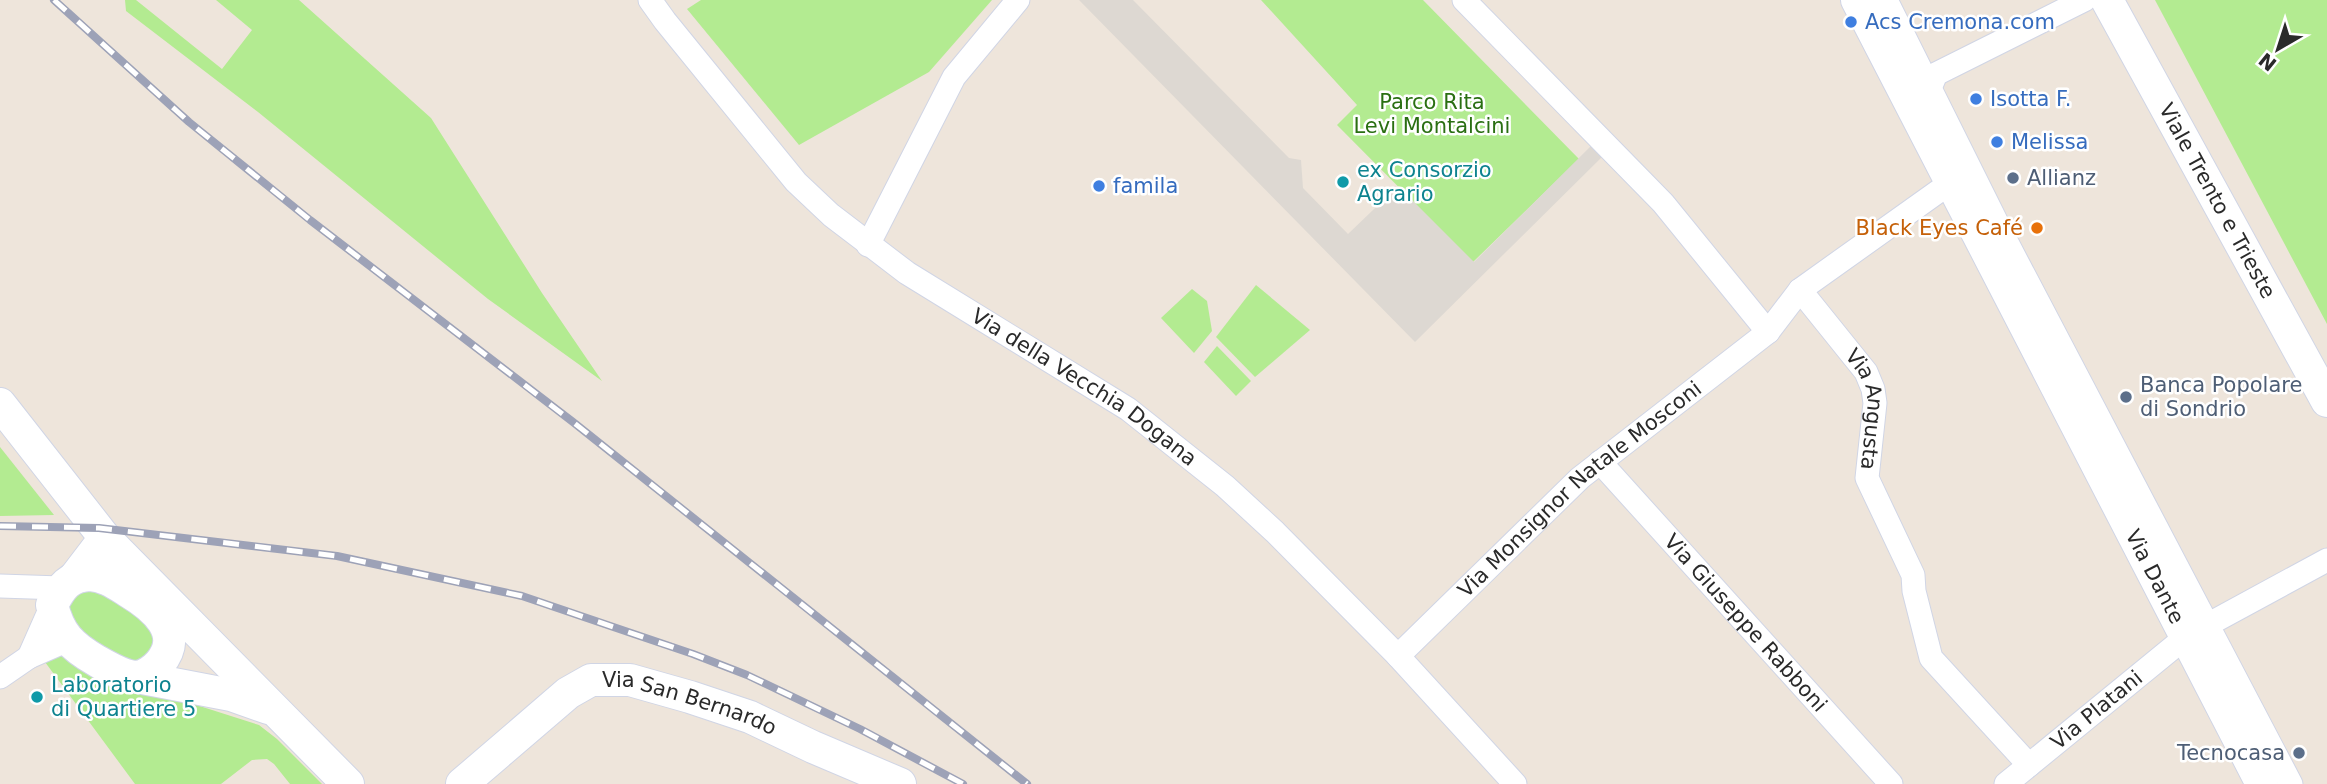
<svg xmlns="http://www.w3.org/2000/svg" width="2327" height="784" font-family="'DejaVu Sans',sans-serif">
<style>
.green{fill:#b3eb91}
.plaza{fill:#ddd8d2}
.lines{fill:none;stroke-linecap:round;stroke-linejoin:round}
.street-casing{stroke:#d0d5e5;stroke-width:25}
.secondary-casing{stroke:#d0d5e5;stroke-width:34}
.street{stroke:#fff;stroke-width:23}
.secondary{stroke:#fff;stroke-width:32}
.rail-casing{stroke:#9da2b7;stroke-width:8}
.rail{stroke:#fff;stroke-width:5;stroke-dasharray:16;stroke-linecap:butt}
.shop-dot{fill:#3f7fe0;stroke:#fff;stroke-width:2.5}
.service-dot{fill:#5c6f8a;stroke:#fff;stroke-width:2.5}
.culture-dot{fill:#0f9aa8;stroke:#fff;stroke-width:2.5}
.food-dot{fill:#e8710a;stroke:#fff;stroke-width:2.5}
.labels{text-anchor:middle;stroke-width:5;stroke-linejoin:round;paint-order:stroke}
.shop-label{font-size:21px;fill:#366cbe;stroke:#fff;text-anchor:start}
.park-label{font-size:21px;fill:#2a6f12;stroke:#fff}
.culture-label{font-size:21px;fill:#0d838f;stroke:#fff;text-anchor:start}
.service-label{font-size:21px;fill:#4e5e75;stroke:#fff;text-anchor:start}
.street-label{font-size:21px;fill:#2a2a2a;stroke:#fff}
.food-label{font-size:21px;fill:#c56008;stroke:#fff;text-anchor:end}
</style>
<rect width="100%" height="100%" fill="#eee5db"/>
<g class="green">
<polygon points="125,0 136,0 222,69 252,30 216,0 299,0 431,118 542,293 602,381 488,299 258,112 126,11"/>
<polygon points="701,0 992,0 929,72 799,145 687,9"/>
<polygon points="1261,0 1423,0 1579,159 1473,262 1337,125 1357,105"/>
<polygon points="2155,0 2327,0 2327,324"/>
<polygon points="1256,285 1310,330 1255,377 1216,337"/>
<polygon points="1192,289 1207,301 1212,331 1194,353 1161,318"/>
<polygon points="1217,346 1251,381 1236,396 1204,362"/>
<polygon points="0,447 54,515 0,516"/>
<polygon points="79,586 133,605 159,637 147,662 121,662 66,621 68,594"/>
<polygon points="61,656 72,657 140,687 259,725 277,739 322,784 290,784 274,764 267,759 252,760 221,784 135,784 45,662"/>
</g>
<polygon class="plaza" points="1079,0 1133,0 1289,158 1301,160 1303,188 1348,234 1398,186 1474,262 1592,145 1603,156 1415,342"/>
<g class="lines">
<defs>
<g id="street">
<path id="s1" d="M650,0l15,21 131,161 35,33 76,58 221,136 97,77 50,46 123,124 117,128"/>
<polyline points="1464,0 1663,203 1768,332"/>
<polyline points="1886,0 2004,237 2291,784"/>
<polyline points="1930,88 1936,74 2084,0"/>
<polyline points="868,245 954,77 1018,0"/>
<path id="s2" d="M1800,290l66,82 7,17 2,14 -8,75 46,97 1,16 17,67 98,107"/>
<path id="s3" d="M1600,462l291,322"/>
<polyline points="0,586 61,588"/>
<path id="s4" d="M1398,656l182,-178 188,-146 32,-42 150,-107"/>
<polyline points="29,657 52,605"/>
<polyline points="0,677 29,657 68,640"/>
<path id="s5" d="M2006,784l181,-148 140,-76"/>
</g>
<g id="secondary">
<path id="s6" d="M1857,0l405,784"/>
<path id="s7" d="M2107,0l220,401"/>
<polyline points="0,404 105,538"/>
<path d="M90,575c15,1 26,9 39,17 25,15 56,41 31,71 -5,6 -15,13 -23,14 -13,0 -29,-10 -40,-16 -26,-15 -38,-27 -45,-56 9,-18 17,-29 38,-30z"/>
<polyline points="76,576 105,538 348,784"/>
<polyline points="137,677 231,695 268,708"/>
<path id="s8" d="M462,784l106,-91 23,-13h39l60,17 60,20 63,30 87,37"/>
</g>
</defs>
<use href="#street" class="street-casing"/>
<use href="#secondary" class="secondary-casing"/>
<use href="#street" class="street"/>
<use href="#secondary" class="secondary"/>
<defs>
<g id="rail">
<polyline points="54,0 189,122 310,220 573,422 1027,784"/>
<polyline points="0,526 99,528 337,556 522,596 693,654 747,675 860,729 963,784"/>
</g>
</defs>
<use href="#rail" class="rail-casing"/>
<use href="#rail" class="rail"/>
</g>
<g class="shop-dot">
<circle cx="1851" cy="22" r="7"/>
<circle cx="1976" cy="99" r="7"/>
<circle cx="1997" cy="142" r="7"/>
<circle cx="1099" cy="186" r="7"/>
</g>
<g class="service-dot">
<circle cx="2013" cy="178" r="7"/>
<circle cx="2126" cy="397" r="7"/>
<circle cx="2299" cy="753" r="7"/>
</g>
<g class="culture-dot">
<circle cx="1343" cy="182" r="7"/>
<circle cx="37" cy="697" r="7"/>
</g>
<circle class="food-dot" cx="2037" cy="228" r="7"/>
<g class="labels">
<g class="shop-label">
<text x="1865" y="29">Acs Cremona.com</text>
<text x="1990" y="106">Isotta F.</text>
<text x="2011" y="149">Melissa</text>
<text x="1113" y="193">famila</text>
</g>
<g class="park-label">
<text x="1432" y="109">Parco Rita<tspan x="1432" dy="24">Levi Montalcini</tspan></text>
</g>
<g class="culture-label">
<text x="1357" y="177">ex Consorzio<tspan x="1357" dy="24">Agrario</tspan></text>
<text x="51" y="692">Laboratorio<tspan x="51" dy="24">di Quartiere 5</tspan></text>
</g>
<g class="service-label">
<text x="2027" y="185">Allianz</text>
<text x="2140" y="392">Banca Popolare<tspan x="2140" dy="24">di Sondrio</tspan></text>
<text x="2285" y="760" text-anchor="end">Tecnocasa</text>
</g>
<g class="street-label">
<text dy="7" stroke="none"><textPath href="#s7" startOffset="229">Viale Trento e Trieste</textPath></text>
<text dy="7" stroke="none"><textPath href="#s1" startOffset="588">Via della Vecchia Dogana</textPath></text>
<text dy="7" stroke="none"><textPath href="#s2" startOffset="142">Via Angusta</textPath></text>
<text dy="7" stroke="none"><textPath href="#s4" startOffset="247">Via Monsignor Natale Mosconi</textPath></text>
<text dy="7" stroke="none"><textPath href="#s6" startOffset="649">Via Dante</textPath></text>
<text dy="7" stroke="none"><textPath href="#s3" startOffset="217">Via Giuseppe Rabboni</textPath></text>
<text dy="7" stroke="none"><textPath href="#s8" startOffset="268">Via San Bernardo</textPath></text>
<text dy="7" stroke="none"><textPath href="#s5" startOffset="117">Via Platani</textPath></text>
</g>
<g class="food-label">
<text x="2023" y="235">Black Eyes Café</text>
</g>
</g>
<g transform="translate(2278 49) rotate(219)" stroke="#ffffff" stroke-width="5" paint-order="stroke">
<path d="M0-5L12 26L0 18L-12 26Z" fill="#2a2a2a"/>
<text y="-10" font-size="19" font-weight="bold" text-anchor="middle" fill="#2a2a2a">N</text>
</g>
</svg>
